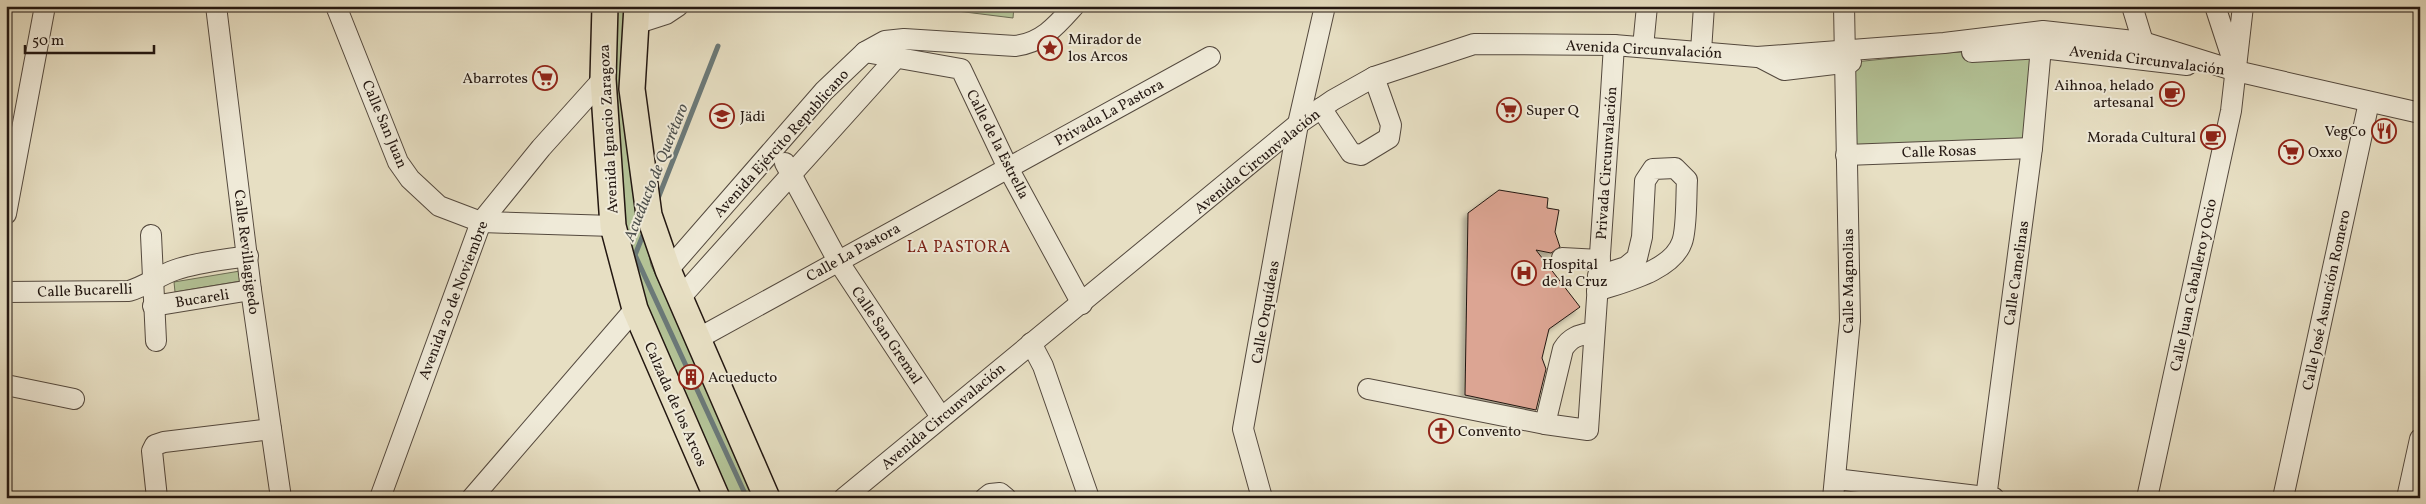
<svg xmlns="http://www.w3.org/2000/svg" width="2426" height="504" font-family="Vollkorn,serif">
<style>
.green{fill:#b3c296;stroke:#6b6c54}
.lines{fill:none;stroke-linecap:round;stroke-linejoin:round}
.stream{stroke:#6b7978;stroke-width:5}
.building{fill:#dca593;stroke:#231711;filter:url(#shadow)}
.minor-casing{stroke:#54493e;stroke-width:22}
.major-casing{stroke:#231711;stroke-width:28}
.minor{stroke:#efead8;stroke-width:20}
.major{stroke:#e7dfc3;stroke-width:25}
.labels{text-anchor:middle;stroke-width:4;stroke-linejoin:round;paint-order:stroke}
.poi-label{font-size:15px;fill:#231711;stroke:#efead8;text-anchor:start}
.street-label{font-size:15px;fill:#231711;stroke:#efead8}
.water-label{font-size:16px;font-style:italic;fill:#4d504d;stroke:#efead8}
.neighbourhood-label{font-size:16px;letter-spacing:1px;fill:#7a1f14;stroke:#efead8}
</style>
<defs>
<filter id="shadow"><feDropShadow dx="-4.5" dy="4.5" stdDeviation="2.5" flood-color="#0004"/></filter>
</defs>
<rect width="100%" height="100%" fill="#e7dfc3"/>
<filter id="stains"><feTurbulence type="fractalNoise" baseFrequency=".004" numOctaves="4"/><feColorMatrix values="0 0 0 0 .2 0 0 0 0 .09 0 0 0 0 .02 0 0 0 .5 -.17"/></filter>
<radialGradient id="worn" r=".72"><stop offset=".6" stop-color="#630" stop-opacity="0"/><stop offset="1" stop-color="#630" stop-opacity=".3"/></radialGradient>
<g class="green">
<polygon points="609,6 633,6 640,211 651,265 760,498 727,498 640,287 623,220"/>
<polygon points="917,6 1014,6 1013,18"/>
<polygon points="2042,48 2032,148 1846,155 1845,63 1942,53"/>
<polygon points="240,271 241,281 175,292 174,282"/>
</g>
<g class="lines">
<g class="stream">
<polyline points="657,201 718,46"/>
<polyline points="645,230 635,255 747,498"/>
</g>
</g>
<polygon class="building" points="1499,190 1548,198 1547,208 1559,210 1555,232 1560,247 1551,253 1536,250 1580,307 1549,329 1542,358 1546,369 1536,410 1465,395 1468,213"/>
<g class="lines">
<defs>
<g id="minor">
<polyline points="216,6 251,290 281,498"/>
<polyline points="336,6 398,162 410,179 439,206 481,222 613,226"/>
<polyline points="2132,6 2143,42"/>
<polyline points="2215,6 2234,64"/>
<polyline points="635,24 666,14 678,6"/>
<polyline points="1643,47 1647,6"/>
<polyline points="1701,51 1704,6"/>
<polyline points="865,52 961,69 1008,168 1082,304"/>
<polyline points="1972,52 2042,48 2187,65"/>
<polyline points="1759,57 1784,70 1851,62"/>
<polyline points="1321,108 1351,153 1361,155 1389,138 1391,125 1374,77"/>
<polyline points="1846,155 2032,148"/>
<polyline points="785,163 838,261 941,417"/>
<polyline points="6,214 45,6"/>
<polyline points="151,235 156,341"/>
<polyline points="1562,258 1600,260"/>
<path d="M668,270l156,-179 41,-39 20,-11 19,-2 111,7c27,-3 42,-21 59,-40"/>
<path d="M1597,291c26,-9 75,-20 85,-49 5,-13 4,-46 5,-62l-12,-12 -22,1 -8,12 -3,56 -5,21 -11,9 -28,9"/>
<path d="M6,292l123,-1c17,-5 29,-15 46,-21 23,-8 48,-10 73,-14"/>
<polyline points="680,298 896,58"/>
<polyline points="153,306 251,290"/>
<path d="M1594,332c-14,3 -23,4 -31,17l-18,75 43,6 23,-337 3,-48"/>
<polyline points="699,338 1210,57"/>
<polyline points="1031,343 1043,366 1089,498"/>
<polyline points="6,385 74,399"/>
<polyline points="1368,389 1545,424"/>
<polyline points="1835,479 1994,498"/>
<polyline points="157,498 152,451 155,445 164,442 271,429"/>
<polyline points="380,498 481,222 541,148 603,79"/>
<polyline points="472,498 635,309"/>
<polyline points="844,498 1298,124 1333,100 1374,77 1474,44 1614,45 1757,57 1944,43 2043,31 2143,42 2236,71 2420,113"/>
<polyline points="985,498 990,494 1000,493 1006,498"/>
<polyline points="1262,498 1243,429 1298,124 1325,6"/>
<polyline points="1833,498 1850,321 1844,6"/>
<polyline points="1986,498 2032,148 2042,36"/>
<polyline points="2147,498 2231,111 2243,6"/>
<polyline points="2283,498 2369,102"/>
<polyline points="2407,498 2420,439"/>
</g>
<g id="major">
<polyline points="605,6 603,79 613,226 635,309 717,498"/>
<polyline points="637,6 632,89 649,215 668,270 767,498"/>
</g>
</defs>
<use href="#minor" class="minor-casing"/>
<use href="#major" class="major-casing"/>
<use href="#minor" class="minor"/>
<use href="#major" class="major"/>
</g>
<defs>
<symbol id="sight-ring" viewBox="-11 -11 22 22"><circle r="9.5" fill="#efead8" stroke="#8f2418" stroke-width="1.5"/><path d="M0-6L1.8-2.2L6-1.7L2.9 1.2L3.7 5.4L0 3.3L-3.7 5.4L-2.9 1.2L-6-1.7L-1.8-2.2Z" fill="#8f2418"/></symbol>
<symbol id="supermarket-ring" viewBox="-11 -11 22 22"><circle r="9.5" fill="#efead8" stroke="#8f2418" stroke-width="1.5"/><path d="M-6-5.5h2.5l.6 2H6L4.5 2H-2.5L-4.4-4H-6ZM-1.5 3.2a1.3 1.3 0 1 0 .1 0ZM3 3.2a1.3 1.3 0 1 0 .1 0Z" fill="#8f2418"/></symbol>
<symbol id="cafe-ring" viewBox="-11 -11 22 22"><circle r="9.5" fill="#efead8" stroke="#8f2418" stroke-width="1.5"/><path d="M-5.5-4.5H6V0H3Q3 3.5 0 3.5H-2.5Q-5.5 3.5-5.5 0ZM3-3.2v2h1.7v-2ZM-6 4.5H4V6H-6Z" fill="#8f2418"/></symbol>
<symbol id="school-ring" viewBox="-11 -11 22 22"><circle r="9.5" fill="#efead8" stroke="#8f2418" stroke-width="1.5"/><path d="M0-5L7-2L0 1L-7-2ZM-4 1L0 2.5L4 1V4Q0 6-4 4Z" fill="#8f2418"/></symbol>
<symbol id="restaurant-ring" viewBox="-11 -11 22 22"><circle r="9.5" fill="#efead8" stroke="#8f2418" stroke-width="1.5"/><path d="M-5-6h1v4h1v-4h1v4h1v-4h1v5L-1.5 .5V6h-2V.5L-5-1ZM5-6V6H3V1.5H1.5Q1.5-4 5-6Z" fill="#8f2418"/></symbol>
<symbol id="hospital-ring" viewBox="-11 -11 22 22"><circle r="9.5" fill="#efead8" stroke="#8f2418" stroke-width="1.5"/><path d="M-5-5h3v3.5h4V-5h3V5h-3V1.5h-4V5h-3Z" fill="#8f2418"/></symbol>
<symbol id="building-ring" viewBox="-11 -11 22 22"><circle r="9.5" fill="#efead8" stroke="#8f2418" stroke-width="1.5"/><path d="M-4-6H4V6H1V3H-1V6H-4ZM-2.5-4.3h1.7v1.8h-1.7ZM.8-4.3h1.7v1.8H.8ZM-2.5-1h1.7V.8h-1.7ZM.8-1h1.7V.8H.8Z" fill="#8f2418"/></symbol>
<symbol id="church-ring" viewBox="-11 -11 22 22"><circle r="9.5" fill="#efead8" stroke="#8f2418" stroke-width="1.5"/><path d="M-1.2-6h2.4v3.5h3.3v2.4h-3.3V6h-2.4V-.1h-3.3v-2.4h3.3Z" fill="#8f2418"/></symbol>
</defs>
<g fill-rule="evenodd">
<use href="#sight-ring" x="1036" y="34" width="28" height="28"/>
<use href="#supermarket-ring" x="531" y="64" width="28" height="28"/>
<use href="#cafe-ring" x="2158" y="80" width="28" height="28"/>
<use href="#supermarket-ring" x="1495" y="96" width="28" height="28"/>
<use href="#school-ring" x="708" y="102" width="28" height="28"/>
<use href="#restaurant-ring" x="2370" y="117" width="28" height="28"/>
<use href="#cafe-ring" x="2199" y="123" width="28" height="28"/>
<use href="#supermarket-ring" x="2277" y="138" width="28" height="28"/>
<use href="#hospital-ring" x="1510" y="259" width="28" height="28"/>
<use href="#building-ring" x="677" y="363" width="28" height="28"/>
<use href="#church-ring" x="1427" y="417" width="28" height="28"/>
</g>
<g class="labels">
<g class="poi-label">
<text x="1068" y="44">Mirador de<tspan x="1068" dy="17">los Arcos</tspan></text>
<text x="528" y="83" text-anchor="end">Abarrotes</text>
<text x="2154" y="90" text-anchor="end">Aihnoa, helado<tspan x="2154" dy="17">artesanal</tspan></text>
<text x="1526" y="115">Super Q</text>
<text x="740" y="121">Jädi</text>
<text x="2366" y="136" text-anchor="end">VegCo</text>
<text x="2196" y="142" text-anchor="end">Morada Cultural</text>
<text x="2308" y="157">Oxxo</text>
<text x="1542" y="269">Hospital<tspan x="1542" dy="17">de la Cruz</tspan></text>
<text x="708" y="382">Acueducto</text>
<text x="1458" y="436">Convento</text>
</g>
<g class="street-label">
<text transform="translate(1644 49) rotate(3)" y="5">Avenida Circunvalación</text>
<text transform="translate(2147 60) rotate(7)" y="5">Avenida Circunvalación</text>
<text transform="translate(1109 112) rotate(-29)" y="5">Privada La Pastora</text>
<text transform="translate(385 124) rotate(67)" y="5">Calle San Juan</text>
<text transform="translate(608 129) rotate(-93)" y="5">Avenida Ignacio Zaragoza</text>
<text transform="translate(781 143) rotate(-48)" y="5">Avenida Ejército Republicano</text>
<text transform="translate(998 144) rotate(63)" y="5">Calle de la Estrella</text>
<text transform="translate(1939 151) rotate(-2)" y="5">Calle Rosas</text>
<text transform="translate(1257 161) rotate(-39)" y="5">Avenida Circunvalación</text>
<text transform="translate(1606 163) rotate(-86)" y="5">Privada Circunvalación</text>
<text transform="translate(247 252) rotate(83)" y="5">Calle Revillagigedo</text>
<text transform="translate(853 252) rotate(-29)" y="5">Calle La Pastora</text>
<text transform="translate(2016 273) rotate(-82)" y="5">Calle Camelinas</text>
<text transform="translate(1848 281) rotate(-90)" y="5">Calle Magnolias</text>
<text transform="translate(2193 285) rotate(-78)" y="5">Calle Juan Caballero y Ocio</text>
<text transform="translate(85 290) rotate(-2)" y="5">Calle Bucarelli</text>
<text transform="translate(202 298) rotate(-9)" y="5">Bucareli</text>
<text transform="translate(453 300) rotate(-69)" y="5">Avenida 20 de Noviembre</text>
<text transform="translate(2326 300) rotate(-78)" y="5">Calle José Asunción Romero</text>
<text transform="translate(1265 312) rotate(-80)" y="5">Calle Orquídeas</text>
<text transform="translate(887 335) rotate(56)" y="5">Calle San Gremal</text>
<text transform="translate(676 404) rotate(66)" y="5">Calzada de los Arcos</text>
<text transform="translate(943 416) rotate(-40)" y="5">Avenida Circunvalación</text>
</g>
<g class="water-label">
<text transform="translate(655 172) rotate(-68)" y="6">Acueducto de Querétaro</text>
</g>
<g class="neighbourhood-label">
<text x="959" y="252">LA PASTORA</text>
</g>
</g>
<rect width="2426" height="504" fill="none" stroke="#e7dfc3" stroke-width="25"/>
<rect x="8" y="8" width="2411" height="489" fill="none" stroke="#231711" stroke-width="2.5"/>
<rect x="12" y="12" width="2401" height="479" fill="none" stroke="#231711"/>
<path d="M25 45v8h129v-8" fill="none" stroke="#231711" stroke-width="2.5"/>
<text x="32" y="45" font-size="15" fill="#231711" stroke="#efead8" stroke-width="4" paint-order="stroke">50 m</text>
<rect width="100%" height="100%" filter="url(#stains)"/>
<rect width="100%" height="100%" fill="url(#worn)"/>
</svg>
